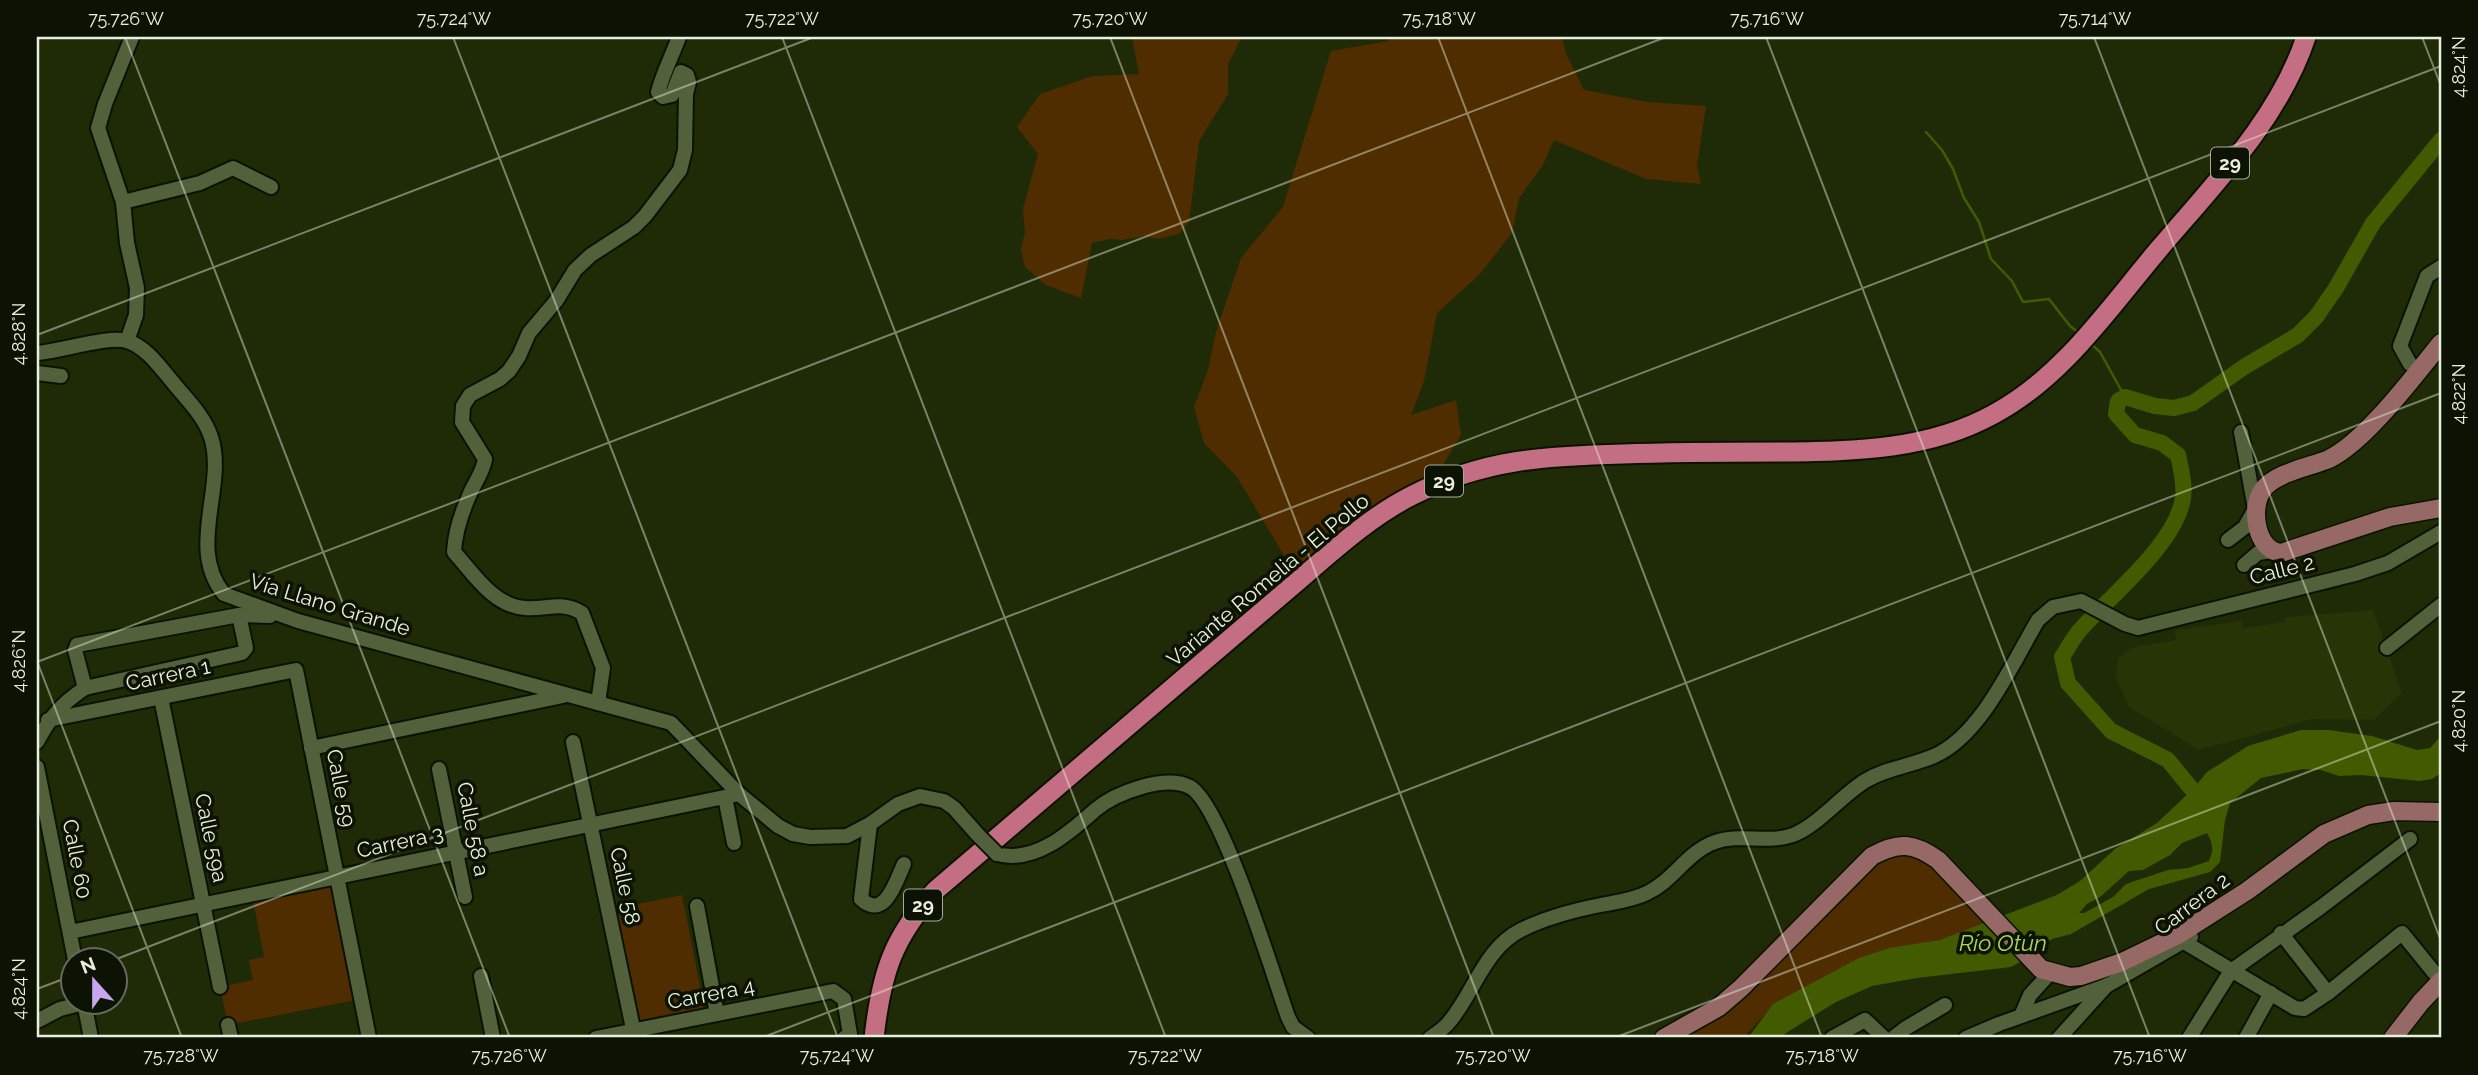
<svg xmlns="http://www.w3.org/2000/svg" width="2478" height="1075" font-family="Raleway,sans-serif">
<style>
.built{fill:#263406}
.green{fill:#4f2d01}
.water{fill:#425b01;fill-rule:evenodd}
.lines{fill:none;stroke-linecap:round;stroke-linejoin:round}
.stream{stroke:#425b01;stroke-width:2.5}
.river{stroke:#425b01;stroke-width:16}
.minor-casing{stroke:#0a1300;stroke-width:18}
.major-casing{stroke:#0a1300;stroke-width:21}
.highway-casing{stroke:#0a1300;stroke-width:23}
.minor{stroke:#52613b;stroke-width:14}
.major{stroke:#966966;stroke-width:18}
.highway{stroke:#c36e82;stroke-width:19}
.minor-bridge-casing{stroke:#0a1300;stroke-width:18;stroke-linecap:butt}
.minor-bridge{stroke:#52613b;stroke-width:14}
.ticks{fill:none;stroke:#e7f0db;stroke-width:2;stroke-opacity:0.45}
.labels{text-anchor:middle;stroke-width:7;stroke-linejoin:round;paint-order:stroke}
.shield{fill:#0c1204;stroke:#a5ad9a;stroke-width:2}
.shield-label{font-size:19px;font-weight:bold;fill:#e7f0db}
.street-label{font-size:21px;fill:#e7f0db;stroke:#0c1204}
.water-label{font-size:23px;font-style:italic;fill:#aad752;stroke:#0c1204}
.neatline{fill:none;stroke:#e7f0db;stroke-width:2.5}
.ticks-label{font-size:18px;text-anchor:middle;fill:#e7f0db}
</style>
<rect width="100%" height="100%" fill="#1f2b07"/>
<polygon class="built" points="2373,610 2402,693 2374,720 2313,719 2199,750 2129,707 2115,676 2118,658 2133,647 2176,640 2175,630 2241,621 2244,628 2285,622 2285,617"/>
<g class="green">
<polygon points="1132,37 1242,37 1228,64 1228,94 1199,141 1189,222 1179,234 1158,239 1144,236 1122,240 1110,239 1092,243 1081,298 1046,285 1025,267 1021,249 1025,233 1023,209 1038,154 1017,127 1040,94 1093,76 1139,74"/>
<polygon points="1390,37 1562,37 1566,54 1584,90 1648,102 1706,106 1697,166 1701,184 1646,179 1554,140 1543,165 1519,198 1512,233 1480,274 1437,313 1424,381 1411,415 1456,400 1461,435 1429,488 1299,580 1237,477 1204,443 1194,407 1208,370 1216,332 1241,258 1283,207 1331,51 1388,41"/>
<polygon points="1883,850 1925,857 1996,938 1766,1013 1743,1038 1664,1038 1719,1007"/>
<polygon points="337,877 361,999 228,1025 220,987 253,980 249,960 264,957 252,894"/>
<polygon points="682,895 706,1016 633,1031 608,910"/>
</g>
<path class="water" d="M2301,730h27l44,6 45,14 13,-2 11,-12v37l-9,6 -13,2 -58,-6 -22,1 -18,-6 -18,-1 -42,9 -31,25 -5,17 -5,42 -10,10 -61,17 -78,45 -19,5 -25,19 -16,9 -94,11 -45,8 -36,16 -58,36h-30l25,-34 86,-46 30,-10 51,-8 117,-45 23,-14 35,-32 42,-26 36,-34 14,-17 41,-26zM2207,833c6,11 7,16 2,28l-21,7 -20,2 -42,14 -13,13 -29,16h-5l8,-9 13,-7 29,-26 14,-1 27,-15 12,-12z"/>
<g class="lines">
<g class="stream">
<polyline points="1926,132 1942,150 1953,169 1964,198 1979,222 1991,259 2012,281 2023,302 2049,299 2070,326 2079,333"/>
<polyline points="2092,345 2100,352 2125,397"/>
</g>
<path class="river" d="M2203,803l-35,-43 -57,-29 -43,-48 -6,-26c6,-9 11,-19 18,-27 30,-34 96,-86 103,-132 2,-14 -2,-29 -5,-43l-16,-12 -27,-8 -19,-21 2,-13 7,-4 30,9 19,2 19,-5 51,-36 54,-32 18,-18 20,-29 37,-65 68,-83"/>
<defs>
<g id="minor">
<polyline points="123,202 200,183 233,168 271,187"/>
<polyline points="127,341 136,315 137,288 127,243 123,202 98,128 105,104 132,37"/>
<path d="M37,353c21,-1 73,-18 90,-12 19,6 32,25 44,39 14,18 33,35 40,57 16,49 -25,111 13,157l74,27 373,102 68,71 39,32 15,8 17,3 37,-1 23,-12 28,-20 22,-8 24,5 10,7 24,27"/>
<polyline points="2419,370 2410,364 2400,346 2427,276 2441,267"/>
<polyline points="37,373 61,376"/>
<polyline points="2228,540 2245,527 2255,509 2241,432"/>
<polyline points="2244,565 2258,553 2271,551"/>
<polyline points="2387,648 2441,605"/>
<polyline points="85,688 75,650 77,645 239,615 270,616"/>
<polyline points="161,698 220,987"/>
<path d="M598,703l5,-35 -21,-55c-20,-13 -36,-3 -57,-5 -32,-2 -52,-35 -71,-56 1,-20 7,-38 15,-56 5,-13 14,-23 16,-37l-23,-37 1,-16 7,-11 30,-16 9,-8 10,-15 10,-23 27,-32 19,-31 16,-15 43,-28 11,-11 35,-46 5,-20 1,-56 3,-12 -2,-7 -6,-3 -9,23 -9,2 -5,-5c5,-19 14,-36 21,-55"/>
<polyline points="48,720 296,670 369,1038"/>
<path d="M37,742c14,-26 24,-38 48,-54l157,-35 4,-5 -7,-33"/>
<polyline points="573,742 635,1038"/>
<polyline points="311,748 563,696"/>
<polyline points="37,767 75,960"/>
<polyline points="439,769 465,897"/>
<polyline points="725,797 734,843"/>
<path d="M870,824l-9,75c24,22 35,-18 43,-35"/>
<path d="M997,854c38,10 72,-21 98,-44 20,-17 70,-36 95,-23 32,18 83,188 98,230l5,10 15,11"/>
<polyline points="697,906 717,1014"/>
<polyline points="70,932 739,794"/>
<polyline points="2281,933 2328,993"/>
<polyline points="2184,942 2295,1008 2304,1009 2328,993 2402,933 2441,981"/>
<polyline points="481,976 493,1038"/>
<polyline points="84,1002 91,1038"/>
<polyline points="2021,1016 2030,995 2051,972"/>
<polyline points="37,1021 60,1009 84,1003"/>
<polyline points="228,1025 231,1038"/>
<polyline points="596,1038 833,991 844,999 850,1034 844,1038"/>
<path d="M1430,1038c7,-5 15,-10 20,-17 24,-29 35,-73 71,-91 24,-12 54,-20 80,-25 16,-3 32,-5 46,-12 26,-12 40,-41 68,-51 25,-9 52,2 78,-7 24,-9 48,-39 72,-54 21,-13 46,-15 69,-25 47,-20 79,-94 104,-136l15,-13 28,-6 44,23 13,4 217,-54 33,-11 53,-31"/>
<polyline points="1832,1038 1865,1020 1884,1038"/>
<polyline points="1893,1038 1906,1028 1945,1005"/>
<polyline points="1966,1038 1999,1024 2108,985 2191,937"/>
<polyline points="2059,1038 2107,985"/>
<polyline points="2189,1038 2231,971 2321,907 2410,839"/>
<polyline points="2246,1038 2271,993"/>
</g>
<g id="major">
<path d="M2441,343c-26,32 -76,99 -112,116 -19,8 -56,14 -67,32 -12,18 -6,59 19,62l109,-36 51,-9"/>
<path d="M1664,1038l55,-31 22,-19 131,-132c27,-15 42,-13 66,4l103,109 29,8 11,-1 41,-14 56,-27 69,-44 77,-57 44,-19 26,-4 47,1"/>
<polyline points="2393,1038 2421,1002 2441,981"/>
</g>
<path id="highway" d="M874,1038c7,-63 18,-100 62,-148l363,-310c36,-31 72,-64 114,-85 71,-36 133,-39 210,-41 54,-2 107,-2 161,-2 72,-1 145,-2 210,-38 69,-37 115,-106 165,-165 55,-65 120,-130 147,-212"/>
</defs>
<use href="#minor" class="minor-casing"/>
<use href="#major" class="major-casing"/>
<use href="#highway" class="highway-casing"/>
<use href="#minor" class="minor"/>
<use href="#major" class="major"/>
<use href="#highway" class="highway"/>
<defs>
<polyline id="minor-bridge" points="978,835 997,854"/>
</defs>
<use href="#minor-bridge" class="minor-bridge-casing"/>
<use href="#minor-bridge" class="minor-bridge"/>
</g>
<path class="ticks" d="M125,37l385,1001M453,37l385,1001M782,37l384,1001M1110,37l384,1001M1438,37l384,1001M1766,37l384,1001M2094,37l347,904M2422,37l19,49M37,335l777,-298M37,661l145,377M37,662l1629,-625M114,960l2327,-894M37,989l37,-14M761,1038l1680,-645M1614,1038l827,-317"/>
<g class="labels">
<g class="shield">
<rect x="2211" y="147.5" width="38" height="31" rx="5"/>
<rect x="1425" y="465.5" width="38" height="31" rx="5"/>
<rect x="904" y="889.5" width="38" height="31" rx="5"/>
</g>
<g class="shield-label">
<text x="2230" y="170">29</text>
<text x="1444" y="488">29</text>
<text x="923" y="912">29</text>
</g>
<g class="street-label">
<text transform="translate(2282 570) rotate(-14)" y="7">Calle 2</text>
<text transform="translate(1268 580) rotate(-40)" y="7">Variante Romelia - El Pollo</text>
<text transform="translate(330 605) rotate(17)" y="7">Vía Llano Grande</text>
<text transform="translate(168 675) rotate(-12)" y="7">Carrera 1</text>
<text transform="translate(341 788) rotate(79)" y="7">Calle 59</text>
<text transform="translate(473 829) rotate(79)" y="7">Calle 58 a</text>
<text transform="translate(211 838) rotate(78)" y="7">Calle 59a</text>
<text transform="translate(400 842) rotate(-12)" y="7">Carrera 3</text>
<text transform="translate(77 859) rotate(79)" y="7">Calle 60</text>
<text transform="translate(625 886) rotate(78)" y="7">Calle 58</text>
<text transform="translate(2192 904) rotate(-37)" y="7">Carrera 2</text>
<text transform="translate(711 994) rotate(-11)" y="7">Carrera 4</text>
</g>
<g class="water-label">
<text x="2003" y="951">Río Otún</text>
</g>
</g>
<rect width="2478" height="1075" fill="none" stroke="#0c1204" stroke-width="77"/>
<g transform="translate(94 981) rotate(339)"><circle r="33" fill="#0c1204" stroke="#646b5a" stroke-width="2"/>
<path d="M0-5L12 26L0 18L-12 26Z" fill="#c8a6ef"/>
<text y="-10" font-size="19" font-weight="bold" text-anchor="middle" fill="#e7f0db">N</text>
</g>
<rect x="38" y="38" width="2402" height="998" class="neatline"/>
<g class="ticks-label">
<text x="126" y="25">75.726°W</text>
<text x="454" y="25">75.724°W</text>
<text x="782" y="25">75.722°W</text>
<text x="1110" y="25">75.720°W</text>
<text x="1439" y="25">75.718°W</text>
<text x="1767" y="25">75.716°W</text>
<text x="2095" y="25">75.714°W</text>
<text transform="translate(2459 67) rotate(-90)" y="6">4.824°N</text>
<text transform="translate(19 334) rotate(-90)" y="6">4.828°N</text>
<text transform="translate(2459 394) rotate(-90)" y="6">4.822°N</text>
<text transform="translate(19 661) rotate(-90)" y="6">4.826°N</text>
<text transform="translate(2459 721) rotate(-90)" y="6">4.820°N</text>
<text transform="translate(19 989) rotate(-90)" y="6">4.824°N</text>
<text x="181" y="1062">75.728°W</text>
<text x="509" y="1062">75.726°W</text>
<text x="837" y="1062">75.724°W</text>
<text x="1165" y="1062">75.722°W</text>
<text x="1493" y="1062">75.720°W</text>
<text x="1822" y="1062">75.718°W</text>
<text x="2150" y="1062">75.716°W</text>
</g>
</svg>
